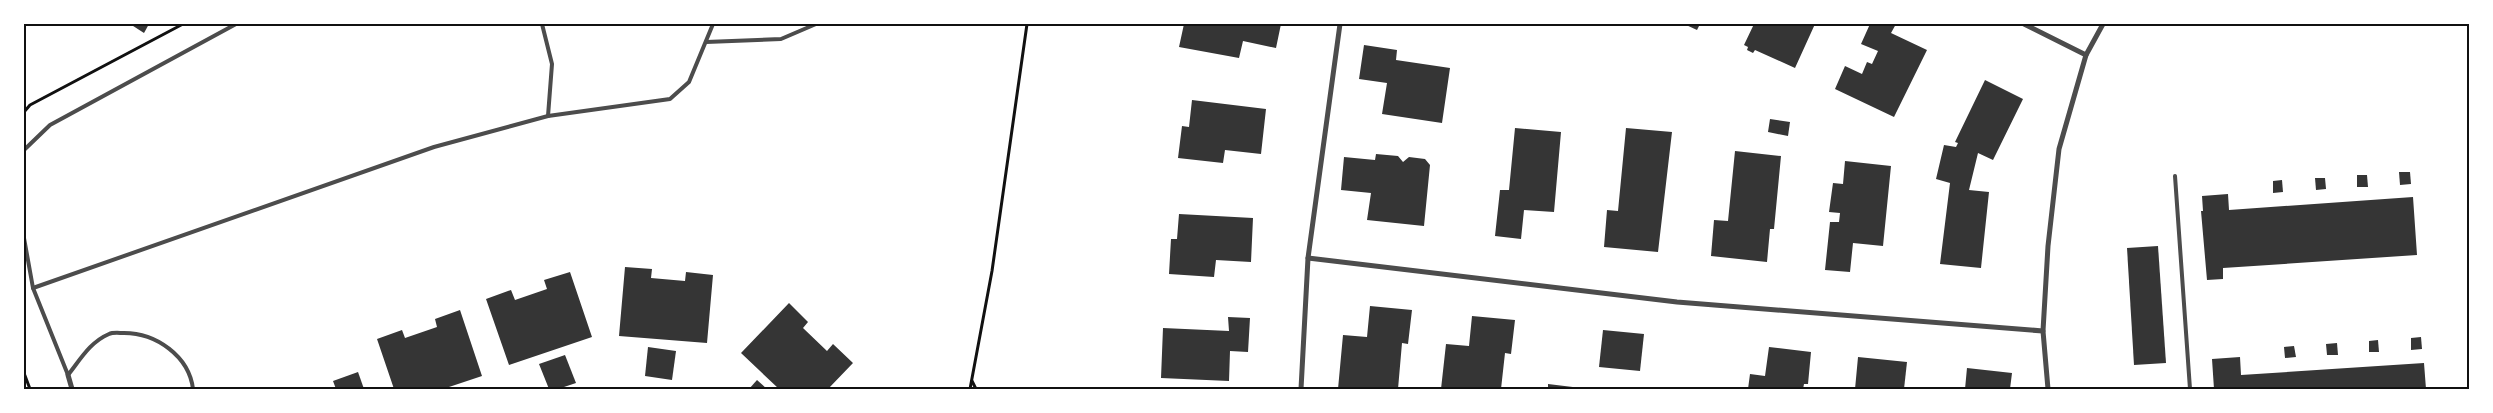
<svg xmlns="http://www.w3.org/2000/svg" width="2493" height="413" font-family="'Fira Sans Condensed',sans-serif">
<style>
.building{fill:#353535}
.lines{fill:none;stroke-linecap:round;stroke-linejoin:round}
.path{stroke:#111;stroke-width:3}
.service{stroke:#4c4c4c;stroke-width:4}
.minor{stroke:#4c4c4c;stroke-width:5}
.neatline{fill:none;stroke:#111;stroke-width:2}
</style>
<rect width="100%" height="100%" fill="#fff"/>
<g class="building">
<polygon points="130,24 149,24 144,33"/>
<polygon points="1184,24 1281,24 1276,48 1243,41 1239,58 1179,47"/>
<polygon points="1684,24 1700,24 1697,30"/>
<polygon points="1754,24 1815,24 1795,68 1755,50 1753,53 1747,50 1748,47 1744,45"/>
<polygon points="1870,24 1896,24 1891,33 1927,50 1894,117 1835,89 1845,66 1862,74 1867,62 1872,64 1878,51 1861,44"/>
<polygon points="1364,45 1397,50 1396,60 1450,68 1442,123 1382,114 1387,83 1359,79"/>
<polygon points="1985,80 2023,99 1993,160 1978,153 1969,190 1989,192 1981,268 1940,264 1950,183 1936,179 1944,145 1956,147 1958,143 1955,142"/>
<polygon points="1192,100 1266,109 1261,154 1225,150 1223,163 1178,158 1182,126 1189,127"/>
<polygon points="1770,119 1790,122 1788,136 1768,132"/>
<polygon points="1515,128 1561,132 1554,212 1524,210 1521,239 1495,236 1500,190 1509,190"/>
<polygon points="1626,128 1672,132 1658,252 1604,247 1607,210 1618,211"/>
<polygon points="1735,151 1781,156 1774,229 1770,229 1767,262 1711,256 1714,220 1728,221"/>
<polygon points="1376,154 1398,156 1403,162 1409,157 1425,159 1430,165 1424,226 1367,220 1371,193 1341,190 1344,157 1375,160"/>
<polygon points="1845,161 1891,166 1883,246 1853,243 1850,272 1825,270 1830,222 1839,222 1840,213 1829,212 1833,183 1843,184"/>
<polygon points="2399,172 2410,172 2411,184 2400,185"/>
<polygon points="2357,175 2367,175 2368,187 2357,187"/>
<polygon points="2315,178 2325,178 2326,189 2316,190"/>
<polygon points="2282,180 2283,192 2273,193 2273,181"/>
<polygon points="2228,194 2229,210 2413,197 2417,255 2223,268 2223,279 2207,280 2201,211 2203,211 2202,196"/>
<polygon points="1179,214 1253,218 1251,262 1216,260 1214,277 1169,274 1171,239 1177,239"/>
<polygon points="2158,246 2166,363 2134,365 2127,248"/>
<polygon points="625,267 652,269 651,278 685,281 686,272 713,275 707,343 619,336"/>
<polygon points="570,272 592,337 509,365 486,299 511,290 515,300 547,289 544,280"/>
<polygon points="789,303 808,322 803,328 827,351 833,344 853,363 828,389 779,389 741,353"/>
<polygon points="1370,306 1412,310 1408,344 1402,343 1398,389 1338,389 1343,335 1367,337"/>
<polygon points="460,310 482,376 443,389 394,389 377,339 402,330 405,338 437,327 435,319"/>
<polygon points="1472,316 1515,320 1511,354 1505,353 1501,389 1441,389 1446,344 1469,346"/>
<polygon points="1228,317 1250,318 1248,352 1230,351 1229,381 1161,378 1163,328 1229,331"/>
<polygon points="1603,330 1644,334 1640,371 1599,367"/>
<polygon points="2421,337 2422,349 2411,350 2411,338"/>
<polygon points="2378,340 2379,352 2369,352 2369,341"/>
<polygon points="2337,343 2338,355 2327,355 2326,344"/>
<polygon points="2294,346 2296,357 2285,358 2284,347"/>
<polygon points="648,347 676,351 672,380 645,376"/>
<polygon points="1769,347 1811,352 1808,384 1804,384 1803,389 1748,389 1750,374 1765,376"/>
<polygon points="565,355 576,383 558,389 549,389 539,364"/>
<polygon points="1858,357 1907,362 1904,389 1855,389"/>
<polygon points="2240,357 2241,375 2424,363 2426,389 2214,389 2212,359"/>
<polygon points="1967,368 2012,373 2010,389 1965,389"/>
<polygon points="358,372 364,389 336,389 333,381"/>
<polygon points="757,380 767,389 749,389"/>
<polygon points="1548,384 1581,388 1581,389 1548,389"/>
</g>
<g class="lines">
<g class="path">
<polyline points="24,112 30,105 183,24"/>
<polyline points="24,373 30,389"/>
<polyline points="972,381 976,389"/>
<polyline points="970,389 992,271 1027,24"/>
</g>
<g class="service">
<polyline points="542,24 552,64 548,116"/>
<polyline points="706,42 781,39 816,24"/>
<polyline points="24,150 50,125 236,24"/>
<polyline points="2175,176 2190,389"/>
<path d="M24,238l9,50 35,87c12,-15 22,-33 41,-41 4,-2 10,-1 15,-1 32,0 65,23 69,56"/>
<polyline points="33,288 434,147 548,116 670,99 689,82 713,24"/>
</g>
<g class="minor">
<polyline points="2024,24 2086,55"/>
<polyline points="1308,258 1677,302 2043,331"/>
<polyline points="68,375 72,389"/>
<polyline points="1301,389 1308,258 1340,24"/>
<polyline points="2048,389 2043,331 2048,246 2059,149 2086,55 2103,24"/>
</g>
</g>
<rect width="2493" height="413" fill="none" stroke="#ffffff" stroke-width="50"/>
<rect x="25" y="25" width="2443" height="363" class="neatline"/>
</svg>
